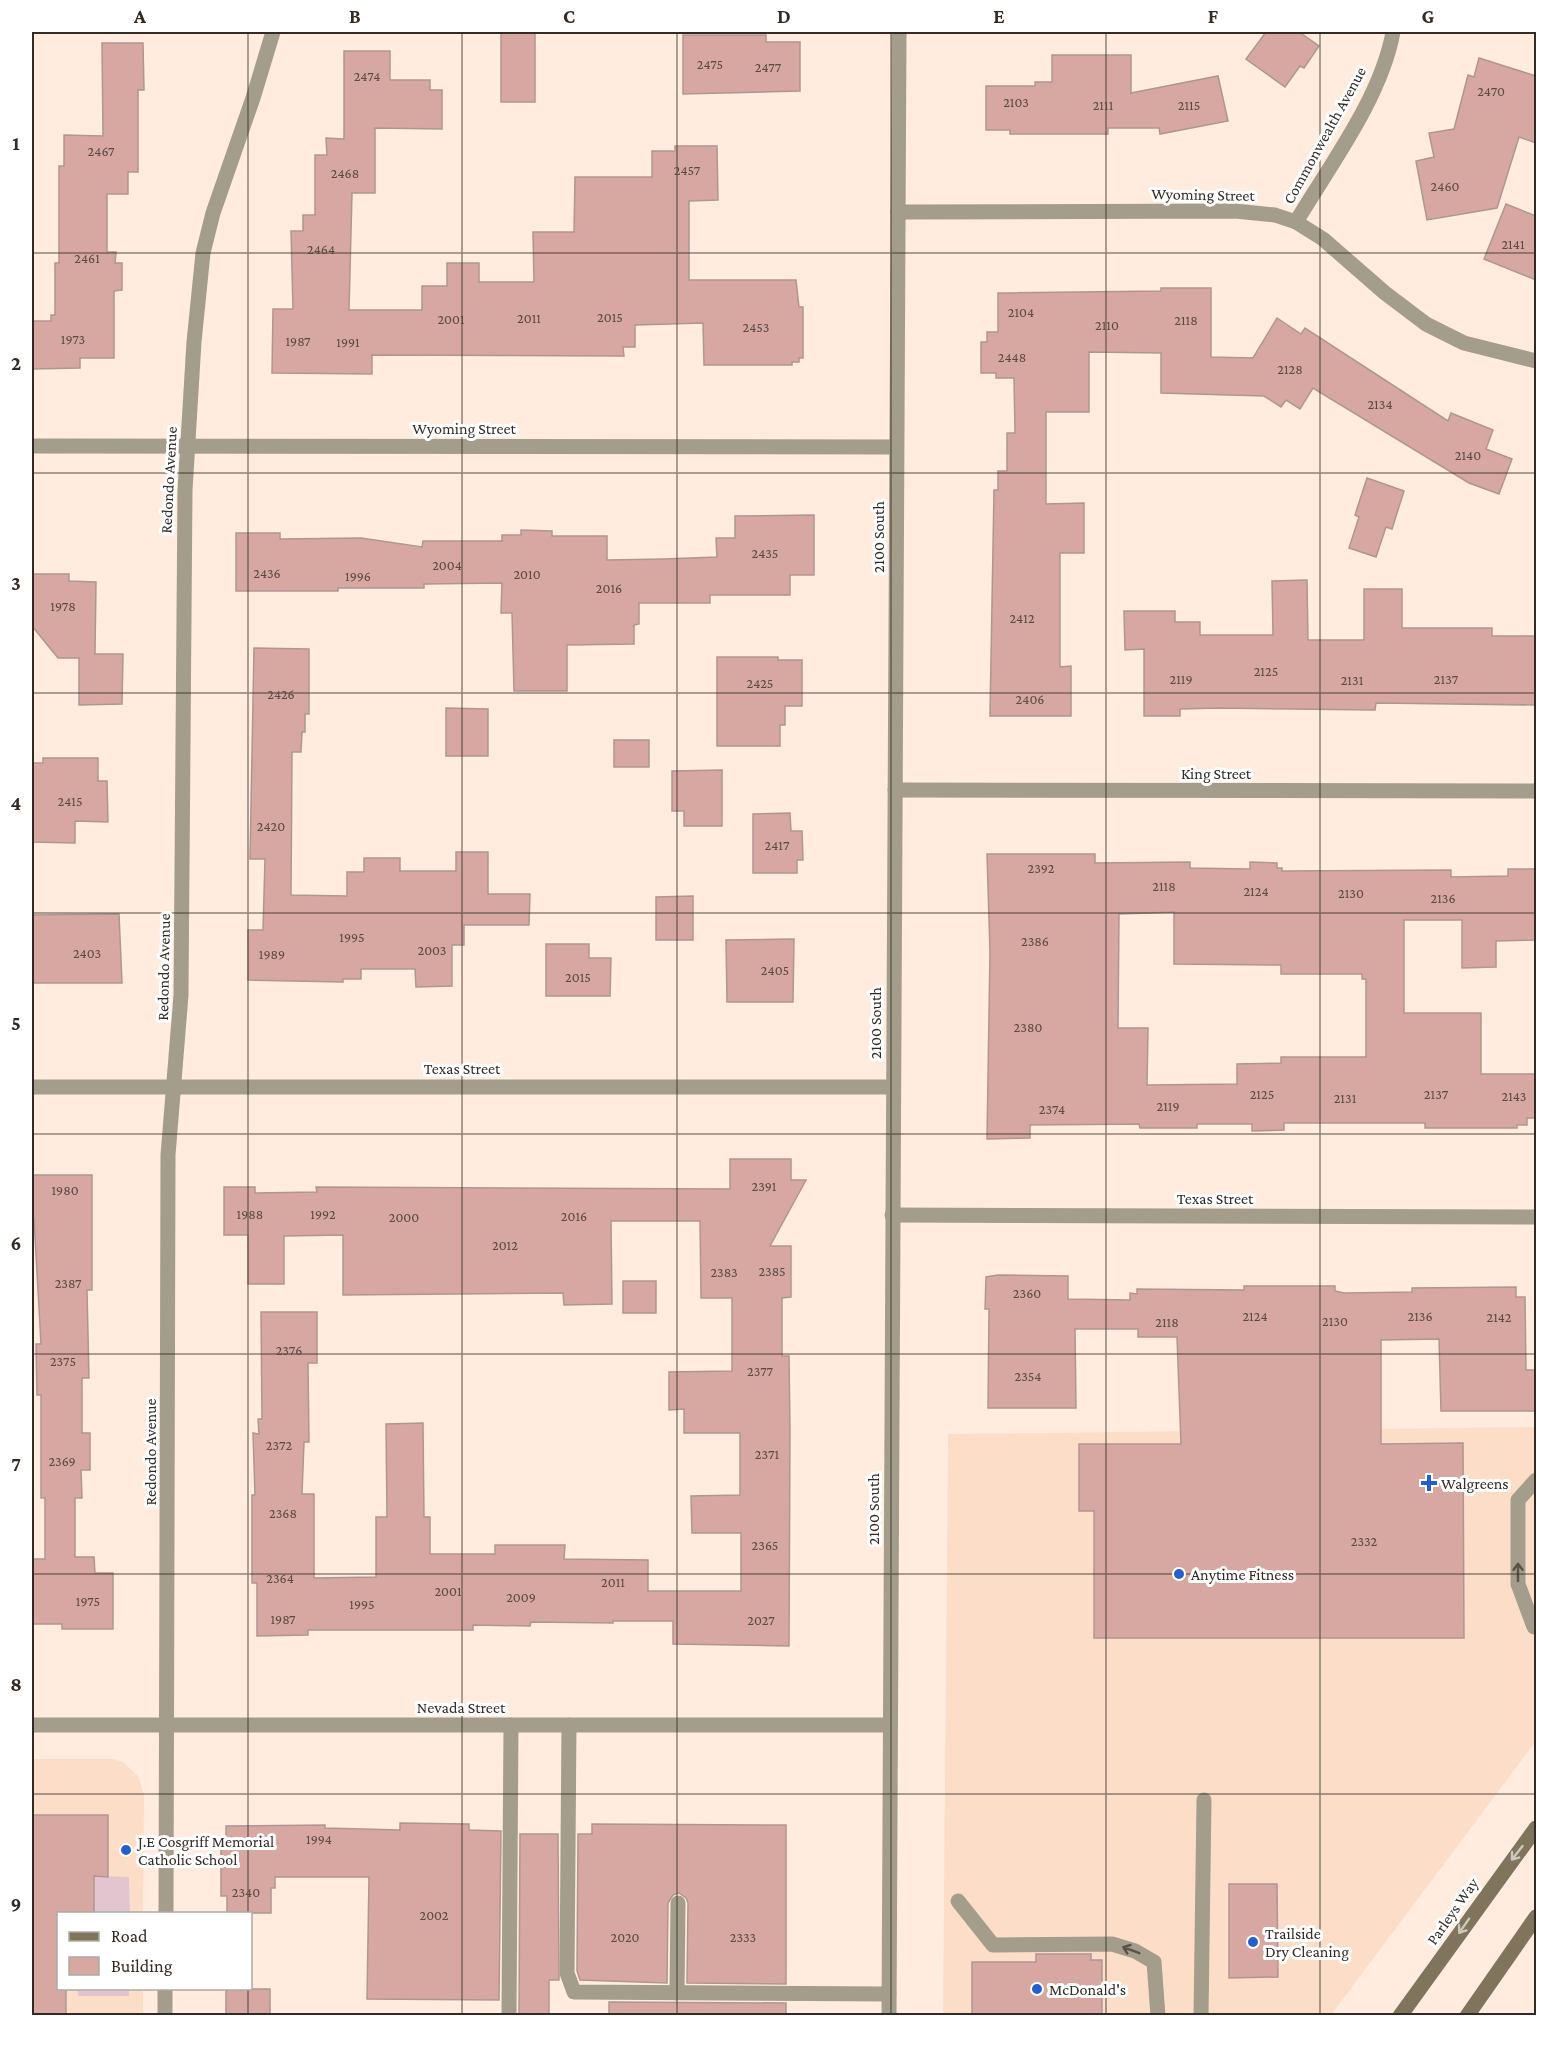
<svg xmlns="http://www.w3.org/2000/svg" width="1568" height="2047" font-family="'Crimson Pro',serif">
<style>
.built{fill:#fcddc8}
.green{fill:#e3c5d0}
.building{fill:#d7a7a2;stroke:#b19592;stroke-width:1.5;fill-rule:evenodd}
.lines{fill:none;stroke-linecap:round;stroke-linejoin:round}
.service{stroke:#a49d8b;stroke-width:15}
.minor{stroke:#a49d8b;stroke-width:15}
.tertiary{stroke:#a49d8b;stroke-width:15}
.secondary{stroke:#80755c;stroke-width:15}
.oneway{stroke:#5a5247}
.oneway2{stroke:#ccc8be}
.grid{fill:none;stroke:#322a23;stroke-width:1.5;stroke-opacity:0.55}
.poi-dot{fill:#265fcc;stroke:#fff;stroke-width:2}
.labels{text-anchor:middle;stroke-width:6;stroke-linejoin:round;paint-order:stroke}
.number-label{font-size:14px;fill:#5b4943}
.street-label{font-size:16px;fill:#322a23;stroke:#fff}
.poi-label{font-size:16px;fill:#322a23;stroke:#fff;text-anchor:start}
.neatline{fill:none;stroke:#322a23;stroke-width:2}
.grid-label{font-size:20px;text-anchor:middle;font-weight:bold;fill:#322a23}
</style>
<rect width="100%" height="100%" fill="#ffecdf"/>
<g class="built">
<polygon points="1536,1427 1536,1741 1331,2015 943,2016 948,1434"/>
<polygon points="32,1759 113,1759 123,1762 138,1776 144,1795 143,1913 130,1913 129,1877 108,1877 108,1815 32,1815"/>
<polygon points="66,1989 78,1989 78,1995 129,1996 129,1989 143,1989 143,2015 66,2015"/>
</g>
<g class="green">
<polygon points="94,1876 129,1877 130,1913 94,1914"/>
<rect x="78" y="1989" width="51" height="7"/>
</g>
<g class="building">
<rect x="501" y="32" width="34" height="70"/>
<polygon points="1266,32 1299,32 1319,46 1304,68 1300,66 1285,87 1246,59"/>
<polygon points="683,35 766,35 766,42 800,42 800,91 683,94"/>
<polygon points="102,43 143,43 144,90 138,90 138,172 128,172 128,194 107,194 107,252 116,252 115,263 122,263 122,290 114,291 114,358 80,358 80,368 32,369 32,321 51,321 51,315 55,315 55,263 59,263 59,166 64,166 64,135 103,136"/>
<polygon points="344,51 390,51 390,80 430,80 430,90 442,90 442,129 375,128 375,193 352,193 349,310 422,310 422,286 447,286 447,263 479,263 479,282 534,282 533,232 574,232 575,177 652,177 652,151 675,151 675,146 717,146 718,200 689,201 689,280 796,280 799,307 803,307 803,358 799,358 799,362 792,362 792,365 704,365 703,323 635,325 635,347 623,347 624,356 372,355 372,374 272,373 273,309 293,309 291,231 303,231 303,215 315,215 315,155 327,155 326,138 344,139"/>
<polygon points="1052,55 1131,55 1131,93 1218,76 1228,121 1160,134 1159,128 1108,128 1108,134 1010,134 1010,130 986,130 986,86 1035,86 1035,82 1052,82"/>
<polygon points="1479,58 1536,76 1536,143 1519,137 1497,208 1427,220 1416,161 1434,157 1429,133 1454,129 1468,75 1474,77"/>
<polygon points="1506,204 1536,216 1536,280 1484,259"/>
<polygon points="1161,288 1211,288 1211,357 1253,358 1277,318 1301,334 1305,328 1448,421 1451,413 1493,430 1486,449 1512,459 1499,494 1469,483 1313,388 1300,409 1286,400 1281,407 1264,396 1161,393 1161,353 1089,352 1089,412 1046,412 1046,504 1084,503 1084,553 1060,553 1060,667 1071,666 1071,716 990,716 994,490 998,490 998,471 1007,471 1007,433 1015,433 1014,378 996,378 996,373 981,373 981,342 987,342 987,332 998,332 998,293 1161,291"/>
<polygon points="1367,478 1404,491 1392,529 1386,527 1376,557 1349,548 1359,517 1355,515"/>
<polygon points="814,515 814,575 790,575 790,595 710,595 710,603 639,603 639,624 634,625 634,644 567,645 567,691 514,691 512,613 501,613 502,583 424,584 424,588 338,588 338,591 236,591 236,533 280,533 280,539 361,538 422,547 423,541 502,541 502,535 521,535 521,530 552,531 552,536 607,536 607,560 664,559 717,557 716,538 735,538 735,516"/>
<polygon points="32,574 69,574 69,581 96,582 95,654 123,654 122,704 79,705 79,658 58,658 32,626"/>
<polygon points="1307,580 1308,640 1364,640 1364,589 1402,589 1402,628 1492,628 1492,636 1536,636 1536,705 1376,703 1375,710 1218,708 1180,709 1180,716 1144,716 1144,649 1125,650 1124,611 1175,611 1175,622 1200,622 1200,635 1273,635 1272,581"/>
<polygon points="254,648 309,649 309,714 305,714 305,732 302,732 301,752 292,752 291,895 347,896 347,872 364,872 364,858 400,858 400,871 456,871 456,852 488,852 488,894 530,894 529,925 464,925 464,945 452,945 452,986 416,987 415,969 361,969 361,979 343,979 343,982 248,980 248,930 263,930 265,859 250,859"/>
<polygon points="717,657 778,657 778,660 802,660 802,706 785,706 785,725 780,725 780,746 717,746"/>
<polygon points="446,708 488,709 488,756 446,756"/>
<rect x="614" y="740" width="35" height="27"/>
<polygon points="43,758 98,758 98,781 107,781 108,822 75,821 75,843 32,842 32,763 43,763"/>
<polygon points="722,770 722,826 684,826 684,811 672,811 672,771"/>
<polygon points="790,813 791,831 802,831 803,860 797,860 797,873 753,873 753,814"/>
<path d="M987,854h108v9l95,-1v6l60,1v-7l27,1v5h5v3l169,-1v7l57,-1v-7h28v71l-40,1v26l-34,1v-48h-58v93h77v61h55v44h-9v7h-10v3h-92v-5h-141v7l-32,1v-7h-55v4h-57l-1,-4 -109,1v13l-43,1 3,-187zM1174,912v52l107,1v9h81v5h4v78h-85v6l-44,1v20l-90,1 1,-57h-30l1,-114z"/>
<polygon points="693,896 693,940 656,940 656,897"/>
<polygon points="119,914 122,983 32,983 32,915"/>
<polygon points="794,939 793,1002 727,1002 726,940"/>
<polygon points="546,944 589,944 589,958 611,958 610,996 546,996"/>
<polygon points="730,1159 791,1159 791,1180 806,1180 770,1246 791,1246 791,1297 782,1298 782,1356 789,1356 790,1430 789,1646 673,1644 673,1621 613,1621 613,1623 531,1622 530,1626 473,1625 473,1630 308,1630 308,1635 257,1636 257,1583 252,1583 252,1495 255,1495 253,1433 259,1434 258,1419 262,1419 261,1312 317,1312 317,1363 308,1363 309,1442 304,1442 302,1494 314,1494 314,1578 376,1577 376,1517 387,1517 386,1424 423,1423 424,1517 430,1517 430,1554 495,1554 495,1545 565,1545 564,1559 648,1560 648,1591 741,1591 741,1533 692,1533 691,1496 740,1495 740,1433 684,1433 684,1409 669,1410 669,1372 732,1371 732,1298 701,1298 700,1221 611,1221 612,1304 564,1305 563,1293 343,1295 343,1235 284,1236 284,1284 248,1284 248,1235 224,1235 224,1187 255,1187 255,1193 317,1192 316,1187 730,1189"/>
<polygon points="32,1175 92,1175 92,1290 87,1290 89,1378 82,1378 82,1433 90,1433 90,1470 81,1470 82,1498 75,1498 75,1557 94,1557 95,1573 113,1573 113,1629 62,1629 62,1624 32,1624 32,1559 45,1559 45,1498 41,1498 41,1395 37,1395 36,1344 41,1344 34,1219 32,1219"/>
<polygon points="998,1275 1068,1276 1068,1299 1130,1300 1130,1293 1137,1294 1137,1289 1244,1290 1244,1286 1335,1286 1335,1291 1344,1293 1412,1292 1412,1288 1516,1287 1516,1297 1525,1297 1526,1370 1536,1370 1536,1411 1441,1411 1439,1339 1381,1340 1381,1444 1463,1443 1464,1638 1094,1638 1094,1511 1079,1511 1079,1444 1181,1444 1177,1337 1138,1337 1138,1329 1075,1329 1076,1408 988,1408 989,1309 985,1309 986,1277"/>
<rect x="623" y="1281" width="33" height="32"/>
<polygon points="32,1815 108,1815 108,1877 94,1876 94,1914 58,1914 58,1989 66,1989 66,2016 32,2016"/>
<polygon points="400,1823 469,1824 469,1830 501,1831 499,2000 367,1999 369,1877 275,1877 275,1888 271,1888 271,1913 227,1913 227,1896 221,1896 221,1842 226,1842 226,1826 325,1825 325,1828 400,1830"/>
<polygon points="592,1824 786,1825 786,1984 687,1983 688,1903 686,1898 679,1893 673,1895 668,1903 667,1983 580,1980 577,1971 578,1834 592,1834"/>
<polygon points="520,1834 558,1834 559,1980 549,1980 549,2016 519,2016"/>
<polygon points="1229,1884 1277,1884 1278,1977 1229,1978"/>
<polygon points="1036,1954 1091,1954 1091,1960 1102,1960 1102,2016 972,2016 972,1962 1036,1962"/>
<rect x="226" y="1989" width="44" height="27"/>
<polygon points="609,2002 786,2003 786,2016 609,2016"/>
</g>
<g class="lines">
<g class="service">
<polyline points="1534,1627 1518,1584 1518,1500 1536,1480"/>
<polyline points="569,1725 567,1973 574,1992 889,1994"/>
<polyline points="958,1901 993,1945 1112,1944 1135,1951 1154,1962 1158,2016"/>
<polyline points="677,1993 678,1903"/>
<polyline points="509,2016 511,1725"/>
<polyline points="1201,2016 1204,1800"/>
</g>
<g class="minor">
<polyline points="898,212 1235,211 1275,215 1296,222 1323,239 1385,293 1426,324 1464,343 1536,361"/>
<path d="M1296,222c34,-57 85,-124 97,-190"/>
<polyline points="32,446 896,447"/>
<polyline points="895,790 1536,791"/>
<polyline points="32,1087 893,1087"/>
<polyline points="892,1215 1536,1217"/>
<polyline points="32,1725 889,1725"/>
<polyline points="166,1914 168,1155 181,995 185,490 194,342 203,253 213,213 253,98 273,32"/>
<polyline points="165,2016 165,1988"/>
</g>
<polyline class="tertiary" points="889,2016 899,32"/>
<g class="secondary">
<polyline points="1400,2016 1536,1828"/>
<polyline points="1467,2016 1536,1917"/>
</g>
</g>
<defs><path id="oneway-shaft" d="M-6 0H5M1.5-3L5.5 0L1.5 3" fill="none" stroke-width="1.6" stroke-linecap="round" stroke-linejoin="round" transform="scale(1.5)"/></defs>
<g class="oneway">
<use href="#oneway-shaft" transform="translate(1518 1572) rotate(-90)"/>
<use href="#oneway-shaft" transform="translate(1131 1950) rotate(-159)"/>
</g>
<g class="oneway2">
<use href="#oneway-shaft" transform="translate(1517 1853) rotate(128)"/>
<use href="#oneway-shaft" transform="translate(1464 1926) rotate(125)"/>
</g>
<path class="grid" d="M248,32v1882M462,32v1984M677,32v1984M891,32v1984M1106,32v1984M1320,32v1984M32,253h1504M32,473h1504M32,693h1504M32,913h1504M32,1134h1504M32,1354h1504M32,1574h1504M32,1794h1504M248,1988v28"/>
<g class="poi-dot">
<path d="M1426 1474h6v6h6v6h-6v6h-6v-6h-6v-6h6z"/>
<circle cx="1179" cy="1574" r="6"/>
<circle cx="126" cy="1850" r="6"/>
<circle cx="1253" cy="1942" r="6"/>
<circle cx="1037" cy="1989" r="6"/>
</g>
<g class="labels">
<g class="number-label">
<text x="710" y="69">2475</text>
<text x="768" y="72">2477</text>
<text x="367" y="81">2474</text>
<text x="1491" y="96">2470</text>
<text x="1016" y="107">2103</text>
<text x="1103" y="110">2111</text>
<text x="1189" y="110">2115</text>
<text x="101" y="156">2467</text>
<text x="687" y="175">2457</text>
<text x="345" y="178">2468</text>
<text x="1445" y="191">2460</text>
<text x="1513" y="249">2141</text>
<text x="321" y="254">2464</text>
<text x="87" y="263">2461</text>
<text x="1021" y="317">2104</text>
<text x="610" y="322">2015</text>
<text x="529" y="323">2011</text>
<text x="451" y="324">2001</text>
<text x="1186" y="325">2118</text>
<text x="1107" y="330">2110</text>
<text x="756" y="332">2453</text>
<text x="73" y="344">1973</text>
<text x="298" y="346">1987</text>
<text x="348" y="347">1991</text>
<text x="1012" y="362">2448</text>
<text x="1290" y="374">2128</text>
<text x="1380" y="409">2134</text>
<text x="1468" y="460">2140</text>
<text x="765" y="558">2435</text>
<text x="447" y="570">2004</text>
<text x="267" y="578">2436</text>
<text x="527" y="579">2010</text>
<text x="358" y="581">1996</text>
<text x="609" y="593">2016</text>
<text x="63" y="611">1978</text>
<text x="1022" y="623">2412</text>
<text x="1266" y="676">2125</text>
<text x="1181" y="684">2119</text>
<text x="1446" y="684">2137</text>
<text x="1352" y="685">2131</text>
<text x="760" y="688">2425</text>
<text x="281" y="699">2426</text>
<text x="1030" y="704">2406</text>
<text x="70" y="806">2415</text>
<text x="271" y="831">2420</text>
<text x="777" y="850">2417</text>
<text x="1041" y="873">2392</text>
<text x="1164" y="891">2118</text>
<text x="1256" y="896">2124</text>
<text x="1351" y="898">2130</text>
<text x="1443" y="903">2136</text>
<text x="352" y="942">1995</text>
<text x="1035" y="946">2386</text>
<text x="432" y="955">2003</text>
<text x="87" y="958">2403</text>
<text x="272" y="959">1989</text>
<text x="775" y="975">2405</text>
<text x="578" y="982">2015</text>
<text x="1028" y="1032">2380</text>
<text x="1262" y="1099">2125</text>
<text x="1436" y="1099">2137</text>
<text x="1514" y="1101">2143</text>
<text x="1345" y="1103">2131</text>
<text x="1168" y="1111">2119</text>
<text x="1052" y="1114">2374</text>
<text x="764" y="1191">2391</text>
<text x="65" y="1195">1980</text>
<text x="250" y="1219">1988</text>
<text x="323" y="1219">1992</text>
<text x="574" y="1221">2016</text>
<text x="404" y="1222">2000</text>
<text x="505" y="1250">2012</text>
<text x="772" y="1276">2385</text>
<text x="724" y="1277">2383</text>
<text x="68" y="1288">2387</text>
<text x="1027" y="1298">2360</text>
<text x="1255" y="1321">2124</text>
<text x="1420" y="1321">2136</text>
<text x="1499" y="1322">2142</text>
<text x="1335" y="1326">2130</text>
<text x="1167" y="1327">2118</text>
<text x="289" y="1355">2376</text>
<text x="63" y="1366">2375</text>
<text x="760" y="1376">2377</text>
<text x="1028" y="1381">2354</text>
<text x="279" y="1450">2372</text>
<text x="767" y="1459">2371</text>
<text x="62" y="1466">2369</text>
<text x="283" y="1518">2368</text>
<text x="1364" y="1546">2332</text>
<text x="765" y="1550">2365</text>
<text x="280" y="1583">2364</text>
<text x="613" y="1587">2011</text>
<text x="448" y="1596">2001</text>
<text x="521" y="1602">2009</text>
<text x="88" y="1606">1975</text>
<text x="362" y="1609">1995</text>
<text x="283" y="1624">1987</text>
<text x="761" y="1625">2027</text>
<text x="319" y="1844">1994</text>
<text x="246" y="1897">2340</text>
<text x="434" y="1920">2002</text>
<text x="625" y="1942">2020</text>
<text x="743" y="1942">2333</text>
</g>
<g class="street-label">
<text transform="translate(1324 135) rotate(-61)" y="6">Commonwealth Avenue</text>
<text transform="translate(1203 194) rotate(1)" y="6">Wyoming Street</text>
<text x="464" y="434">Wyoming Street</text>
<text transform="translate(168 480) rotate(-87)" y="6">Redondo Avenue</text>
<text transform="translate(878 537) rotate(-90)" y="6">2100 South</text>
<text x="1216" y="779">King Street</text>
<text transform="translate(163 967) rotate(-89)" y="6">Redondo Avenue</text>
<text transform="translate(875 1023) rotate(-90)" y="6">2100 South</text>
<text x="462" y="1074">Texas Street</text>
<text x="1215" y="1204">Texas Street</text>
<text transform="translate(150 1452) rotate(-90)" y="6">Redondo Avenue</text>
<text transform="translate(873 1509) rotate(-90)" y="6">2100 South</text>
<text x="461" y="1713">Nevada Street</text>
<text transform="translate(1452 1911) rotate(-55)" y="6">Parleys Way</text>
</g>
<g class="poi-label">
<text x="1441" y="1489">Walgreens</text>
<text x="1191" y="1580">Anytime Fitness</text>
<text x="138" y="1847">J.E Cosgriff Memorial<tspan x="138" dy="18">Catholic School</tspan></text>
<text x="1265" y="1939">Trailside<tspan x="1265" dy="18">Dry Cleaning</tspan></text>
<text x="1049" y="1995">McDonald's</text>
</g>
</g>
<rect width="1568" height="2047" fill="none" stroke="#ffffff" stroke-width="66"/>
<rect x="57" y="1912" width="195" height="78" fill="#ffffff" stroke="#adaaa7" stroke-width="1.5"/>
<rect x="69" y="1932" width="30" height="9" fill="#80755c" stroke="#adaaa7" stroke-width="1.5"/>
<text x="111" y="1942" font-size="18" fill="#322a23">Road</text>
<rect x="69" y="1957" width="30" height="18" fill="#d7a7a2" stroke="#adaaa7" stroke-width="1.5"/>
<text x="111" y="1972" font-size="18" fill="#322a23">Building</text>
<rect x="33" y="33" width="1502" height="1981" class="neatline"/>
<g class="grid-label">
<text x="140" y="23">A</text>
<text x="355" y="23">B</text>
<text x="569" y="23">C</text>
<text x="784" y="23">D</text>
<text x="999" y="23">E</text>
<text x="1213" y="23">F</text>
<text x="1428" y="23">G</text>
<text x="16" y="150">1</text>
<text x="16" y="370">2</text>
<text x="16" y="590">3</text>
<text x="16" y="810">4</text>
<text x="16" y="1030">5</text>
<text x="16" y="1250">6</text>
<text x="16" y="1471">7</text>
<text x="16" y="1691">8</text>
<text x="16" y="1911">9</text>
</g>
</svg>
